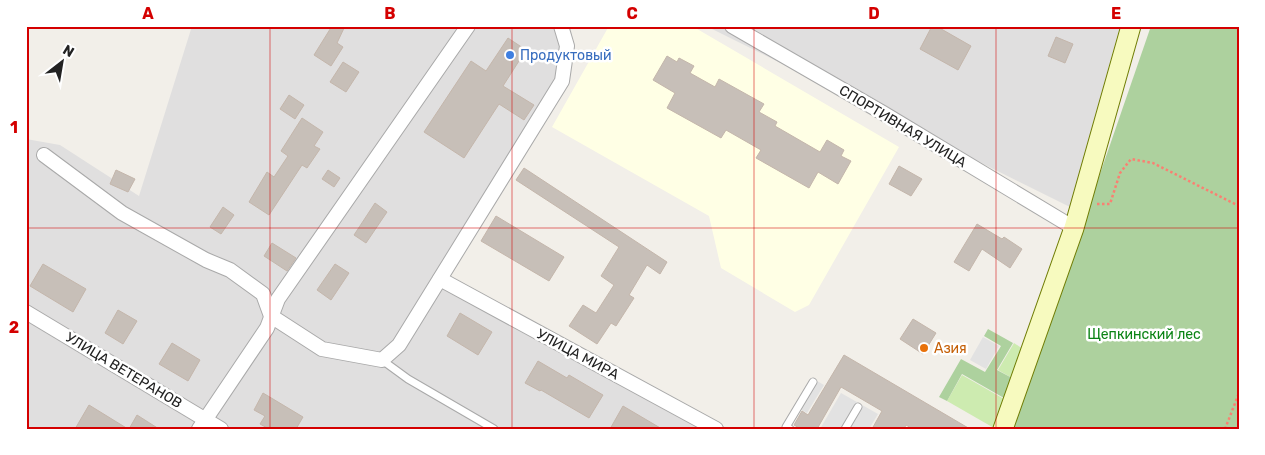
<svg xmlns="http://www.w3.org/2000/svg" width="1265" height="455" font-family="Rubik,sans-serif">
<style>
.residential{fill:#e0dfdf}
.education{fill:#ffffe5}
.grass{fill:#cdebb0}
.forest{fill:#add19e}
.parking{fill:#e2e2e2}
.building{fill:#c7bfb8;stroke:#c4b6ab}
.lines{fill:none;stroke-linecap:round;stroke-linejoin:round}
.lane-casing{stroke:#a9a9a9;stroke-width:9}
.street-casing{stroke:#a9a9a9;stroke-width:16}
.secondary-casing{stroke:#707d05;stroke-width:21}
.path{stroke:#fa8072;stroke-width:2.5;stroke-dasharray:2.5 2.5;stroke-linecap:butt}
.lane{stroke:#fff;stroke-width:7}
.street{stroke:#fff;stroke-width:14}
.secondary{stroke:#f7fabf;stroke-width:19}
.grid{fill:none;stroke:#d40000;stroke-width:1;stroke-opacity:0.55}
.shop-dot{fill:#3f7fe0;stroke:#fff;stroke-width:2}
.food-dot{fill:#e8710a;stroke:#fff;stroke-width:2}
.labels{text-anchor:middle;stroke-width:5;stroke-linejoin:round;paint-order:stroke}
.shop-label{font-size:14px;fill:#366cbe;stroke:#fff;text-anchor:start}
.street-label{font-size:14px;fill:#222;stroke:#fff}
.park-label{font-size:14px;fill:#0c8416;stroke:#fff}
.food-label{font-size:14px;fill:#c56008;stroke:#fff;text-anchor:start}
.neatline{fill:none;stroke:#d40000;stroke-width:2}
.grid-label{font-size:16px;text-anchor:middle;font-weight:bold;fill:#d40000}
</style>
<rect width="100%" height="100%" fill="#f2efe9"/>
<g class="residential">
<polygon points="192,26 570,26 574,45 566,83 448,275 728,429 26,429 26,139 60,145 139,196"/>
<polygon points="706,26 1120,26 1070,207"/>
</g>
<polygon class="education" points="609,26 692,26 899,147 809,305 795,312 721,268 709,216 552,127"/>
<g class="grass">
<polygon points="1014,343 1023,349 1012,378 998,370"/>
<polygon points="962,375 1004,399 994,428 947,401"/>
</g>
<g class="forest">
<polygon points="1151,26 1239,26 1239,429 1012,429"/>
<polygon points="988,329 1013,343 997,370 1012,378 1004,398 962,374 947,401 939,397 961,359 985,372 1001,346 984,336"/>
</g>
<g class="parking">
<polygon points="983,337 999,346 986,369 970,360"/>
<polygon points="817,381 824,385 807,413 800,409"/>
<polygon points="841,393 878,414 869,429 820,429"/>
</g>
<g class="building">
<polygon points="332,26 345,26 337,43 343,47 331,66 314,55"/>
<polygon points="932,26 936,26 971,46 958,70 920,49"/>
<polygon points="1056,37 1073,44 1065,63 1048,56"/>
<polygon points="508,38 526,50 503,86 534,105 524,120 499,104 464,158 424,132 471,61 486,71"/>
<polygon points="667,56 677,62 679,58 694,66 690,73 715,87 719,79 764,104 759,112 777,122 775,126 820,152 827,140 844,150 841,156 851,161 838,184 818,172 809,188 756,158 761,150 726,130 721,138 667,108 675,93 653,80"/>
<polygon points="343,62 359,72 346,92 330,82"/>
<polygon points="289,95 304,105 295,119 280,109"/>
<polygon points="302,118 323,132 314,146 320,149 307,168 302,165 269,215 249,202 267,172 274,177 288,156 281,151"/>
<polygon points="899,166 922,179 911,196 889,184"/>
<polygon points="524,168 667,262 660,274 647,265 629,295 634,298 616,326 611,323 597,344 569,326 583,305 596,313 614,285 601,276 619,247 516,180"/>
<polygon points="116,170 135,179 128,192 110,184"/>
<polygon points="328,170 340,178 334,187 322,179"/>
<polygon points="375,203 387,212 366,243 354,235"/>
<polygon points="223,207 234,215 221,234 210,227"/>
<polygon points="496,216 564,257 549,281 481,241"/>
<polygon points="977,224 1002,239 1004,237 1022,249 1010,268 982,249 969,271 954,262"/>
<polygon points="272,243 296,258 287,271 264,256"/>
<polygon points="43,264 86,289 73,312 30,286"/>
<polygon points="335,264 349,273 331,300 317,290"/>
<polygon points="118,310 137,321 123,344 105,333"/>
<polygon points="460,313 492,332 478,355 447,336"/>
<polygon points="913,319 936,333 923,354 900,339"/>
<polygon points="172,343 200,360 188,381 159,364"/>
<polygon points="844,355 970,429 913,429 906,425 904,429 872,429 882,411 841,387 817,429 801,429 794,425 802,411 808,415"/>
<polygon points="538,361 567,378 569,375 603,395 589,418 541,390 540,391 525,383"/>
<polygon points="263,393 303,417 296,429 269,429 260,424 265,416 254,410"/>
<polygon points="89,405 128,429 75,429"/>
<polygon points="623,406 662,429 610,429"/>
<polygon points="137,415 159,429 129,429"/>
</g>
<g class="lines">
<defs>
<g id="lane">
<polyline points="382,360 408,379 494,429"/>
<polyline points="790,429 786,427 813,382"/>
<polyline points="845,429 858,407"/>
</g>
<g id="street">
<polyline points="732,26 883,113 1074,228"/>
<polyline points="44,155 122,213 206,260 230,270 263,294 271,316 322,349 382,360 399,345 562,81 567,46 561,26"/>
<polyline points="440,279 716,429"/>
<polyline points="26,312 221,429"/>
<polyline points="199,429 267,328 278,299 468,26"/>
</g>
<polyline id="secondary" points="1003,429 1074,228 1131,26"/>
</defs>
<use href="#lane" class="lane-casing"/>
<use href="#street" class="street-casing"/>
<use href="#secondary" class="secondary-casing"/>
<g class="path">
<polyline points="1097,204 1110,204 1120,173 1131,159 1153,163 1239,206"/>
<polyline points="1225,429 1239,393"/>
</g>
<use href="#lane" class="lane"/>
<use href="#street" class="street"/>
<use href="#secondary" class="secondary"/>
</g>
<path class="grid" d="M270,26v403M512,26v403M754,26v403M996,26v403M26,228h1213"/>
<circle class="shop-dot" cx="510" cy="55" r="5"/>
<circle class="food-dot" cx="924" cy="348" r="5"/>
<g class="labels">
<g class="shop-label">
<text x="520" y="60">Продуктовый</text>
</g>
<g class="street-label">
<text transform="translate(903 126) rotate(31)" y="5">СПОРТИВНАЯ УЛИЦА</text>
<text transform="translate(578 354) rotate(28)" y="5">УЛИЦА МИРА</text>
<text transform="translate(124 370) rotate(31)" y="5">УЛИЦА ВЕТЕРАНОВ</text>
</g>
<g class="park-label">
<text x="1144" y="339">Щепкинский лес</text>
</g>
<g class="food-label">
<text x="934" y="353">Азия</text>
</g>
</g>
<rect width="1265" height="455" fill="none" stroke="#ffffff" stroke-width="55"/>
<g transform="translate(62 62) rotate(31)" stroke="#ffffff" stroke-width="4" paint-order="stroke">
<path d="M0-4L9 19L0 12L-9 19Z" fill="#222222"/>
<text y="-8" font-size="14" font-weight="bold" text-anchor="middle" fill="#222222">N</text>
</g>
<rect x="28" y="28" width="1210" height="400" class="neatline"/>
<g class="grid-label">
<text x="148" y="19">A</text>
<text x="390" y="19">B</text>
<text x="632" y="19">C</text>
<text x="874" y="19">D</text>
<text x="1116" y="19">E</text>
<text x="14" y="133">1</text>
<text x="14" y="333">2</text>
</g>
</svg>
